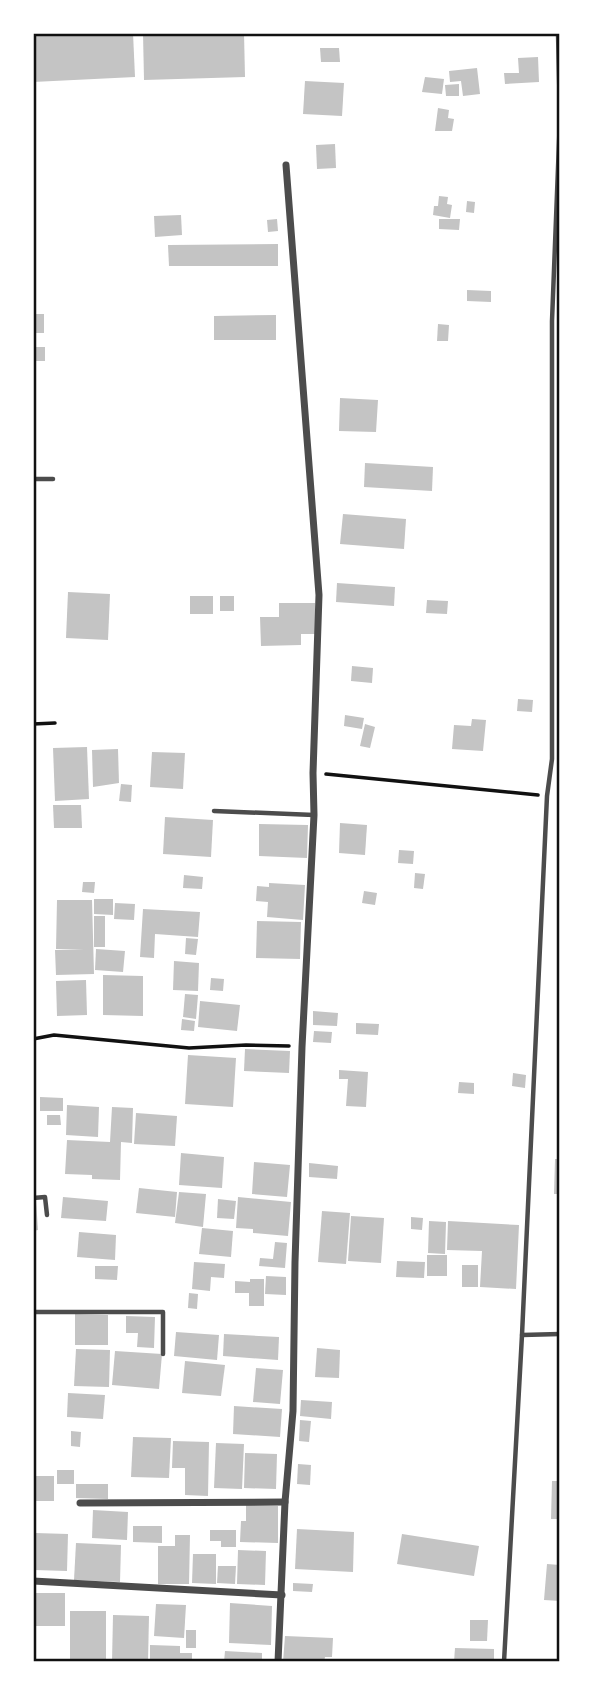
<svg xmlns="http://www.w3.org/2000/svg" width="593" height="1695" font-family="'Fira Sans Condensed',sans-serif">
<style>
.building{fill:#c4c4c4}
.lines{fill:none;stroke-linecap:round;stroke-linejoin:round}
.path{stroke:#111;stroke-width:3.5}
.service{stroke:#4c4c4c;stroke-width:4.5}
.minor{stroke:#4c4c4c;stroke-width:7}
.neatline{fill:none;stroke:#111;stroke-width:2.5}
</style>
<rect width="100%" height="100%" fill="#fff"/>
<g class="building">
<polygon points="33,33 133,33 135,77 33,82"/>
<polygon points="143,33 244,33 245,77 144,80"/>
<polygon points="320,48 339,48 340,62 321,62"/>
<polygon points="538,57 539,82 505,84 504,73 519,73 518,58"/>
<polygon points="477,68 480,94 463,96 461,81 450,82 449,71"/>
<polygon points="425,77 444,79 442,94 422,92"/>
<polygon points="305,81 344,83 342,116 303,114"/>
<polygon points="459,84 459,96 446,96 445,85"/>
<polygon points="438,108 449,110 448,118 454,119 452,131 435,131"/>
<polygon points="335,144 336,168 317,169 316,145"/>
<polygon points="439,196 448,197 447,204 452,205 450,218 433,215 434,206 438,206"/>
<polygon points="467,201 475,202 474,213 466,212"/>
<polygon points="181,215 182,235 155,237 154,216"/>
<polygon points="277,219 278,231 268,232 267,220"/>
<polygon points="439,219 460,219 459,230 439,229"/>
<polygon points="278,244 278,266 169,266 168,245"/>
<polygon points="467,290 491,291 491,302 467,301"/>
<rect x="33" y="314" width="11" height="19"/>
<polygon points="276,315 276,340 214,340 214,316"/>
<polygon points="438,324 449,325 448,341 437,341"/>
<rect x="33" y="347" width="12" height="14"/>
<polygon points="340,398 378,400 376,432 339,431"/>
<polygon points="365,463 433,467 432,491 364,487"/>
<polygon points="343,514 406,519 404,549 340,544"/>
<polygon points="337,583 395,587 394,606 336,602"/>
<polygon points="68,592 110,594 108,640 66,638"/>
<rect x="190" y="596" width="23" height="18"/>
<rect x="220" y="596" width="14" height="15"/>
<polygon points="427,600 448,601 447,614 426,613"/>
<polygon points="279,603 315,603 315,634 301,634 301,645 261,646 260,617 279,617"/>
<polygon points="352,666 373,668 372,683 351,681"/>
<polygon points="518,699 533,700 532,712 517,711"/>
<polygon points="345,715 364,718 362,729 344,726"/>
<polygon points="472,719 486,720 483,751 452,749 454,725 471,726"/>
<polygon points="365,724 375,727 370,748 360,746"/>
<polygon points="87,747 89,799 55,801 53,748"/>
<polygon points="118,749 119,783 93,787 92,750"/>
<polygon points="152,752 185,753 183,789 150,787"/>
<polygon points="121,784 132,785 131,802 119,801"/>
<polygon points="53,805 81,805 82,828 54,828"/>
<polygon points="165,817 213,820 211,857 163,854"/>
<polygon points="340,823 367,825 365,855 339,853"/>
<polygon points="259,824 308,825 307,858 259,856"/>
<polygon points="399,850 414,851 413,864 398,863"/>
<polygon points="415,873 425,874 423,889 414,888"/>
<polygon points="184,875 203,877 202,889 183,888"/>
<polygon points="83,882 95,882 94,893 82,892"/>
<polygon points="269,883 305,885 303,920 267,917 268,902 256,901 257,886 269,887"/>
<polygon points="364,891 377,893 375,905 362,903"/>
<polygon points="94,899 113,899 113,915 94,914"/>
<polygon points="57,900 92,900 94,974 56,975 55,950 84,950 56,949"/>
<polygon points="115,903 135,904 134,920 114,919"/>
<polygon points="143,909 200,912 198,937 155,934 154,958 140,957"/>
<rect x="94" y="916" width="11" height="31"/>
<polygon points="257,921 301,922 300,959 256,958"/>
<polygon points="186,938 198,939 196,955 185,954"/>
<polygon points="96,949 125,951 123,972 95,970"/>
<polygon points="174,961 199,963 198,991 173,990"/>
<polygon points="103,975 143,976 143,1016 103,1015"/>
<polygon points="211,978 224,979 223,991 210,990"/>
<polygon points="86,980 87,1015 57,1016 56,981"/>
<polygon points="185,994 198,995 196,1019 183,1017"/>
<polygon points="200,1001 240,1005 237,1031 198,1027"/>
<polygon points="313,1011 338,1013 337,1026 313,1025"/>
<polygon points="182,1019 195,1021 194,1031 181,1030"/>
<polygon points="356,1023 379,1024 378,1035 356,1034"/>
<polygon points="314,1031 332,1032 331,1043 313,1042"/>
<polygon points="245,1049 290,1051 289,1073 244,1071"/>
<polygon points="188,1055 236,1058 233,1107 185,1104"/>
<polygon points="339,1070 368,1072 366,1107 346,1106 348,1079 339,1079"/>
<polygon points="513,1073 526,1075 525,1088 512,1086"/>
<polygon points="459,1082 474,1083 474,1094 458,1093"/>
<polygon points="40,1097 63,1098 63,1111 40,1111"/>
<polygon points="67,1105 99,1107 98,1137 66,1135"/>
<polygon points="112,1107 133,1108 132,1143 121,1142 120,1180 92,1179 92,1175 65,1174 67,1140 110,1142"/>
<polygon points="136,1113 177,1116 175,1146 134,1144"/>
<polygon points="47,1115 60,1115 61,1125 47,1125"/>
<polygon points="181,1153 224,1157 222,1188 179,1185"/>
<polygon points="555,1159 560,1159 560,1194 554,1194"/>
<polygon points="254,1162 290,1165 287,1197 252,1194"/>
<polygon points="309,1163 338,1166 337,1179 309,1177"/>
<polygon points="139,1188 177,1192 175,1217 136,1213"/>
<polygon points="179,1192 206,1194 203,1227 175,1223"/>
<polygon points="63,1197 108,1201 106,1221 61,1218"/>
<polygon points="238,1197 291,1202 288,1236 253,1233 253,1229 236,1228"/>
<polygon points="218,1199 236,1201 234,1219 217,1218"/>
<polygon points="33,1201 36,1201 38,1230 33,1231"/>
<polygon points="322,1211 350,1213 346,1264 318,1262"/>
<polygon points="351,1216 384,1218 381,1263 348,1261"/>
<polygon points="411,1217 423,1218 422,1230 411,1229"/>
<polygon points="429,1221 446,1222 445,1254 428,1253"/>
<polygon points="448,1221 519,1225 516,1289 480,1287 482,1251 447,1250"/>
<polygon points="202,1228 233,1231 231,1257 199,1254"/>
<polygon points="79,1232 116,1235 115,1260 77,1257"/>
<polygon points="275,1242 287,1243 285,1268 259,1266 260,1258 273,1259"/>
<rect x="427" y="1255" width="20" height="21"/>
<polygon points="397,1261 425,1262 424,1278 396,1277"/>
<polygon points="194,1262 225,1264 224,1278 211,1277 210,1291 192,1289"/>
<rect x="462" y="1265" width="16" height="22"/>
<polygon points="95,1266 118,1266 117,1280 95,1279"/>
<polygon points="266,1276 286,1277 286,1295 265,1294"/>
<polygon points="250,1279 264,1279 264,1306 249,1306 249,1293 235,1293 235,1281 250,1282"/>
<polygon points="189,1293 198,1294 197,1309 188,1308"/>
<polygon points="75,1314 108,1315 108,1345 75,1345"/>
<polygon points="126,1316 155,1317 154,1348 137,1347 138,1333 126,1333"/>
<polygon points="176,1332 219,1335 217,1360 174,1356"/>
<polygon points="224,1334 279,1337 278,1360 223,1356"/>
<polygon points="317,1348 340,1350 339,1378 315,1377"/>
<polygon points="76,1349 110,1350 109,1387 74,1386"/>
<polygon points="115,1351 162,1354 159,1389 112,1385"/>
<polygon points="185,1361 225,1365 221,1396 182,1393"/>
<polygon points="256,1368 283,1370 280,1404 253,1402"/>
<polygon points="68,1393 105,1395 103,1419 67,1417"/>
<polygon points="301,1400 332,1402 331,1419 300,1416"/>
<polygon points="234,1406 282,1409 280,1437 233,1434"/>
<polygon points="300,1420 311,1421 309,1442 299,1441"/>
<polygon points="71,1431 81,1432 80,1447 71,1446"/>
<polygon points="133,1437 171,1438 169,1478 131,1477"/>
<polygon points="173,1441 209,1442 208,1496 185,1495 185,1468 172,1468"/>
<polygon points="216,1443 244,1444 242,1489 214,1488"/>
<polygon points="245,1453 277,1454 276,1489 244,1488"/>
<polygon points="298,1464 311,1465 310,1485 297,1484"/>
<rect x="57" y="1470" width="17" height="14"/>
<rect x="33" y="1476" width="21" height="25"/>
<polygon points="552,1481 560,1481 560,1519 551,1519"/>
<polygon points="76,1484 108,1484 108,1499 76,1498"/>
<polygon points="246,1505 278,1506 278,1543 240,1542 241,1521 246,1521"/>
<polygon points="93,1510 128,1512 127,1540 92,1538"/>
<polygon points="133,1526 162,1526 162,1543 133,1542"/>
<polygon points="297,1529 354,1532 353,1572 295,1569"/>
<polygon points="210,1530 236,1530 236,1547 221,1547 221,1541 210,1541"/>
<polygon points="35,1533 68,1534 67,1571 34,1570"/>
<polygon points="402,1534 479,1546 474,1576 397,1564"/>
<polygon points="175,1535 190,1535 189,1584 158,1584 158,1546 175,1546"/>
<polygon points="76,1543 121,1545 120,1582 74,1580"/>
<polygon points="238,1550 266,1551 265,1585 237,1584"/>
<polygon points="193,1554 216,1554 216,1584 192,1583"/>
<polygon points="547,1564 560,1565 560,1601 544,1600"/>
<polygon points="218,1566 236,1566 235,1584 217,1583"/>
<polygon points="293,1583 313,1584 312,1592 293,1591"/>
<rect x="33" y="1593" width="32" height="33"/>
<polygon points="230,1603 272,1606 271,1645 229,1643"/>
<polygon points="156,1604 186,1605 184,1638 154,1636"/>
<rect x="70" y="1611" width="36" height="51"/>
<polygon points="113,1615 149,1616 148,1662 112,1662"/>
<polygon points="470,1620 488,1620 487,1641 470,1641"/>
<rect x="186" y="1630" width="10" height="18"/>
<polygon points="285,1636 333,1638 332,1657 325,1657 324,1662 283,1662"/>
<polygon points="150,1645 180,1646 180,1653 192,1653 192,1662 150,1662"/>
<polygon points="455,1648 494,1649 494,1662 454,1662"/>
<polygon points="225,1651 262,1653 262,1662 224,1662"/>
</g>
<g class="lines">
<g class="path">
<polyline points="33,724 55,723"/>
<polyline points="326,774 538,795"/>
<polyline points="33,1039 54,1035 189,1048 246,1045 289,1046"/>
</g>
<g class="service">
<polyline points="558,33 560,117 552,321 552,759 547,796 522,1335 560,1334"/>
<polyline points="33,479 53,479"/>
<polyline points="214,811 314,815"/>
<polyline points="33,1198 45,1197 47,1215"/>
<polyline points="33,1312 163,1312 163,1354"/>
<polyline points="504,1662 522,1335"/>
</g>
<g class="minor">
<polyline points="80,1503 285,1502"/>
<polyline points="33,1581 282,1595"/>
<polyline points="278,1662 285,1502 293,1411 295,1262 302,1047 314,815 313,773 319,595 286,165"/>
</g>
</g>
<rect width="593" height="1695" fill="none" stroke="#ffffff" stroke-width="70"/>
<rect x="35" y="35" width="523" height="1625" class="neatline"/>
</svg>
